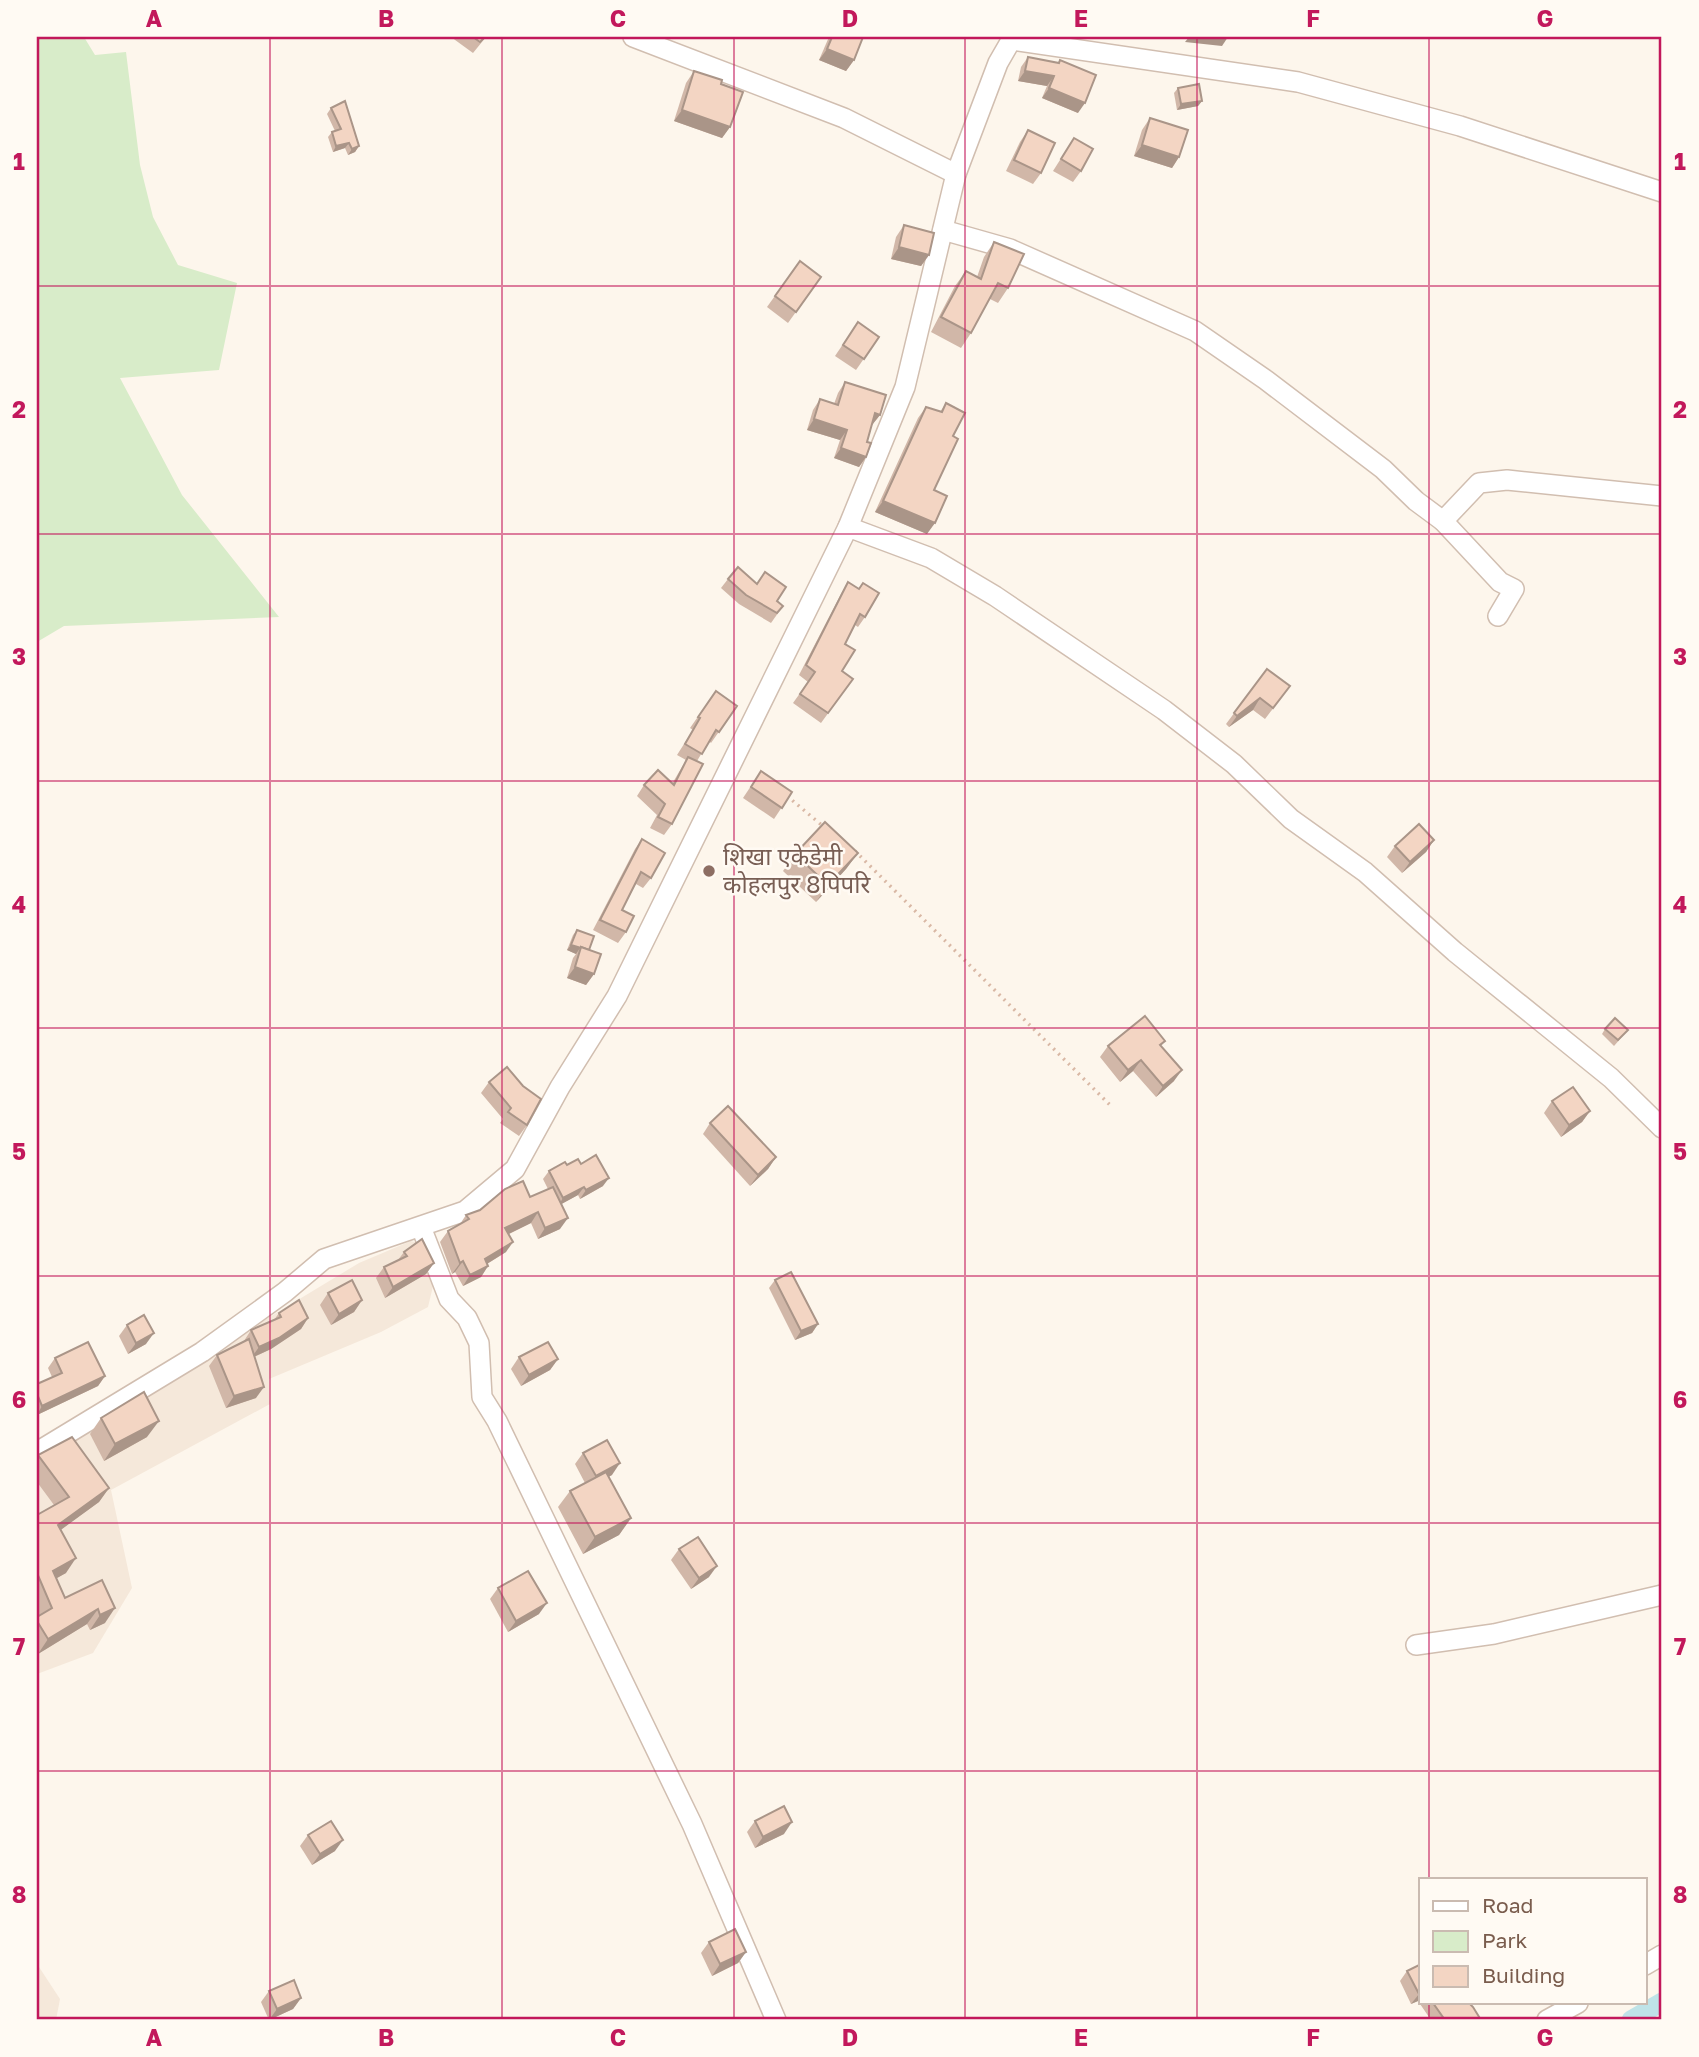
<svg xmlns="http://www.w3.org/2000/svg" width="1699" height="2057" font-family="'Golos Text','Noto Sans Devanagari',sans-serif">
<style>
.residential{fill:#f5e8da}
.green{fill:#d8ecc9}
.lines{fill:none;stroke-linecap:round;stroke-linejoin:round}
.canal{stroke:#bfe3e8;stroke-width:19}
.street-casing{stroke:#d1beb0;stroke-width:22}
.path{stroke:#d9b8a5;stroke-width:3.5;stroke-dasharray:2 5;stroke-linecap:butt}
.street{stroke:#fff;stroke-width:19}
.wall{fill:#d1b7a8}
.shaded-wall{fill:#aa9588}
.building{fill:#f3d5c3;stroke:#aa9588;stroke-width:2}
.grid{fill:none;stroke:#c2185b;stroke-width:2;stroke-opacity:0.55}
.education-dot{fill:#8d6e63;stroke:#fffaf3;stroke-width:2.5}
.labels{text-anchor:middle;stroke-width:5;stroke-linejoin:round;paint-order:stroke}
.education-label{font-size:24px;fill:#785e54;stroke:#fffaf3;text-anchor:start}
.neatline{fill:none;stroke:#c2185b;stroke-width:2.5}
.grid-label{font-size:23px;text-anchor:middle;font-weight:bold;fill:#c2185b}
</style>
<rect width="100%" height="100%" fill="#fdf6ec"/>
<g class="residential">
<polygon points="411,1241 418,1243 435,1278 428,1307 381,1332 269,1379 270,1404 111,1490 132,1588 93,1653 37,1674 37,1458 359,1263"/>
<polygon points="37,1964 60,1999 56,2020 37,2020"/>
</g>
<polygon class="green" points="37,37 84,37 95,55 126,52 140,165 153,217 178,265 237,283 219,370 120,378 182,495 279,617 64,626 37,642"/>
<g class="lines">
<polyline class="canal" points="1631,2020 1662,2002"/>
<defs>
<g id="street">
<polyline points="633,37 844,118 956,174"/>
<polyline points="1012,40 1298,82 1460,126 1662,192"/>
<polyline points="943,230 1010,249 1195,331 1266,380 1383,469 1416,501 1443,521 1500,582 1514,589 1498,616"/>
<polyline points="1443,521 1479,483 1507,480 1662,496"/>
<polyline points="848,527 931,558 995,596 1164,710 1234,764 1291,819 1365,872 1455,952 1611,1078 1662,1128"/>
<polyline points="421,1227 449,1299 467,1318 479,1343 482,1397 497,1421 692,1824 776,2020"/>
<polyline points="37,1452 202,1352 285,1292 324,1259 465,1211 515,1169 560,1087 617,996 848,527 905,387 956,174 998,63 1013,37"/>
<polyline points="1416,1645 1494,1634 1662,1595"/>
<polyline points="1645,1965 1662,1955"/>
<polyline points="1547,2020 1578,2003"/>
</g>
</defs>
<use href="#street" class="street-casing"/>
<g class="path">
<polyline points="787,796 824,827"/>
<polyline points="855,851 1110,1105"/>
</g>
<use href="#street" class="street"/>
</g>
<g class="wall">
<polygon points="451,37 486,37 473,53"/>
<polygon points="829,37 863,37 854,60 846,71 819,60"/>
<polygon points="1028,57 1058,63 1060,60 1078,113 1042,98 1047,86 1018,81 1021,67"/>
<polygon points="694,71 721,84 730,127 722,138 674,121 686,83"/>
<polygon points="1178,88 1202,101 1198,106 1177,110 1174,93"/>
<polygon points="331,108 359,146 355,152 348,155 345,148 333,152 328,137 332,132 335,131 327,114"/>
<polygon points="1150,118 1179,157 1172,168 1134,156 1142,130"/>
<polygon points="1028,130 1041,173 1033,184 1006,171 1020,142"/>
<polygon points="1074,138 1081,171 1073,182 1053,171"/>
<polygon points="904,225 929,255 921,266 891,259 896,237"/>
<polygon points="994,242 1008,288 998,303 990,299 971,333 961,348 931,332 955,286 966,271 977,277 984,257"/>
<polygon points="800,261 821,277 788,323 767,307"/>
<polygon points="858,322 879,337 856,370 835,356"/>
<polygon points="845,382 880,415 872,425 867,442 866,457 859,467 834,458 840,440 807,430 813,410 820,399 834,404 838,393"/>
<polygon points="946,403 953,436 934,490 927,534 875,512 918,418 926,407 940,412"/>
<polygon points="728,579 783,606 771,623 739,604 721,588"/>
<polygon points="848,582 865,617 858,627 855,625 845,644 842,671 853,679 821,723 793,703 808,682 799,675 842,592"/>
<polygon points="1267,669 1290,686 1265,719 1253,710 1229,727 1226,724"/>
<polygon points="716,691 737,706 711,743 709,741 697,761 672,824 664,835 650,828 657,815 637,796 644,785 672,784 686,760 677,755 693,730 690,728"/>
<polygon points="761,771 792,792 774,819 743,798"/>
<polygon points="642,839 651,878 643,888 636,884 622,910 626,932 618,943 593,930 635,849"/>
<polygon points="1434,840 1426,852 1402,873 1387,857 1395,846"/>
<polygon points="858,853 846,869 816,902 783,871 795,854"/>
<polygon points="577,930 589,950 594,974 586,985 567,978 573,958 576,954 567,950 573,935"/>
<polygon points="1605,1029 1628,1030 1614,1046 1602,1034"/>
<polygon points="1165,1041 1161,1046 1174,1081 1156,1097 1133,1071 1120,1082 1100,1057 1108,1046"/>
<polygon points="489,1082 527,1125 519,1136 500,1123 503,1119 481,1093"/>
<polygon points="1552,1101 1590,1111 1582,1122 1561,1137 1544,1113"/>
<polygon points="710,1123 776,1157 768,1169 750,1186 703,1134"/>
<polygon points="581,1164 603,1186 580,1199 578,1195 561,1204 560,1229 538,1239 531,1223 509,1234 506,1252 487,1264 488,1266 481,1277 463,1286 455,1272 452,1274 440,1242 448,1231 460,1224 466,1215 530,1197 548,1189 543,1179 549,1171 567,1165"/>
<polygon points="404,1252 434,1263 426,1274 385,1298 376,1278 384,1267 398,1260"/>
<polygon points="775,1280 818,1324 812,1333 795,1340 769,1288"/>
<polygon points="328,1293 362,1300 354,1312 331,1325 320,1305"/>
<polygon points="279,1313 308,1318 301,1329 271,1349 254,1357 256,1398 226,1408 209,1366 217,1355 244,1341 251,1330 274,1320"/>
<polygon points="127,1325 146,1344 128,1354 119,1336"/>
<polygon points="519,1357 558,1359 550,1370 521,1386 511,1369"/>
<polygon points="55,1358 105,1376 98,1386 37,1415 37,1384 52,1377 48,1368"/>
<polygon points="101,1418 147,1437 104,1461 90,1434"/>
<polygon points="583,1453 612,1475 608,1477 631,1518 619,1535 583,1554 558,1507 570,1491 585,1483 575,1464"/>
<polygon points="38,1455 109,1488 99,1502 60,1530 66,1573 56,1578 65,1598 102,1580 105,1623 90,1630 87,1624 38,1654 37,1652 37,1617 39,1616 37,1611 37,1515 54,1505 37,1482 37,1457"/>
<polygon points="679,1549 709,1577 691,1589 671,1560"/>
<polygon points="498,1588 539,1614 508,1632 490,1599"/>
<polygon points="755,1821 784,1834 755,1848 747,1832"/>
<polygon points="308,1835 335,1851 312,1865 300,1846"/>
<polygon points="709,1942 746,1952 738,1963 712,1976 701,1953"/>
<polygon points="1421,1964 1421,2003 1469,2003 1481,2020 1431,2020 1418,2001 1411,2004 1400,1981 1407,1971"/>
<polygon points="269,1991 301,1998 293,2009 269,2020 261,2002"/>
</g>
<g class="shaded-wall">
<polygon points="1189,37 1228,37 1222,46 1185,42"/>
<polygon points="827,49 854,60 846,71 819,60"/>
<polygon points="1025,71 1054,76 1047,86 1018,81"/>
<polygon points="1049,88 1085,103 1078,113 1042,98"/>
<polygon points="1202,101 1198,106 1177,110 1181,104"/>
<polygon points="682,110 730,127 722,138 674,121"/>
<polygon points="349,143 345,148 333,152 336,146"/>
<polygon points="1142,145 1179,157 1172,168 1134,156"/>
<polygon points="359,146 355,152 348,155 352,149"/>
<polygon points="899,247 929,255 921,266 891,259"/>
<polygon points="875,413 880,415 872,425 868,424"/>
<polygon points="814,419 847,430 840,440 807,430"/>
<polygon points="841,448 866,457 859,467 834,458"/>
<polygon points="883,501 935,523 927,534 875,512"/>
<polygon points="1260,698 1253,710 1229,727 1237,716"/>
<polygon points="1434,840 1426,852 1402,873 1410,862"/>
<polygon points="858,853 846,869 816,902 828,885"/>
<polygon points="571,945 580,948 576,954 567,950"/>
<polygon points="575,967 594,974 586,985 567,978"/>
<polygon points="1141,1060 1133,1071 1120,1082 1128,1070"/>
<polygon points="1182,1070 1174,1081 1156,1097 1163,1086"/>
<polygon points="1590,1111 1582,1122 1561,1137 1569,1125"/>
<polygon points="776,1157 768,1169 750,1186 758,1175"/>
<polygon points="609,1178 603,1186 580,1199 586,1190"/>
<polygon points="584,1187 578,1195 558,1206 563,1198"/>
<polygon points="538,1212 531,1223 498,1239 505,1228"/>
<polygon points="568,1218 560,1229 538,1239 545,1228"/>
<polygon points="513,1242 506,1252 477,1270 485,1259"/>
<polygon points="463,1261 455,1272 452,1274 460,1263"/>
<polygon points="434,1263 426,1274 385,1298 393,1287"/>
<polygon points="488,1266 481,1277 463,1286 470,1275"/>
<polygon points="362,1300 354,1312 331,1325 339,1314"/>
<polygon points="308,1318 301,1329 271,1349 251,1358 259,1347"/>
<polygon points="818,1324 812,1333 795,1340 801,1331"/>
<polygon points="154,1333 146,1344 128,1354 136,1343"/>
<polygon points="558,1359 550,1370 521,1386 529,1375"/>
<polygon points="105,1376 98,1386 37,1415 42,1406"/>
<polygon points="264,1387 256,1398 226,1408 234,1396"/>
<polygon points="159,1421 147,1437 104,1461 115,1444"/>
<polygon points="620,1463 612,1475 588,1488 596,1476"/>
<polygon points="109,1488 99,1502 47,1540 58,1525"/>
<polygon points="631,1518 619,1535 583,1554 595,1537"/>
<polygon points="76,1558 66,1573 43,1586 53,1571"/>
<polygon points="717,1566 709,1577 691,1589 699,1578"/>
<polygon points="547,1603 539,1614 508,1632 516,1621"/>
<polygon points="115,1608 105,1623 90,1630 100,1615"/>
<polygon points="98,1609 87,1624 38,1654 48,1639"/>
<polygon points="792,1822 784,1834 755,1848 763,1837"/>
<polygon points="343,1840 335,1851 312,1865 320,1854"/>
<polygon points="746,1952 738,1963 712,1976 720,1964"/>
<polygon points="1421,1992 1421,1996 1418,2001 1411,2004 1419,1994"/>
<polygon points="301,1998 293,2009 269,2020 277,2009"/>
</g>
<g class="building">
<polygon points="473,37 485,37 480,42"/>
<polygon points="832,37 863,37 854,60 827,49"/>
<polygon points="1028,57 1059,63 1060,60 1096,75 1085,103 1049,88 1054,76 1025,71"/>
<polygon points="694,71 722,80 721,84 743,92 730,127 682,110"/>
<polygon points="1199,84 1202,101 1181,104 1178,88"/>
<polygon points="345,101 359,146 352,149 349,143 336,146 332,132 341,129 331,108"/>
<polygon points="1150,118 1188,130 1179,157 1142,145"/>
<polygon points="1028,130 1055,143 1041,173 1014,160"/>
<polygon points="1074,138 1093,149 1081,171 1061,159"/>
<polygon points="904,225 934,233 929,255 899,247"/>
<polygon points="994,242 1024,254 1008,288 998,283 971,333 941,317 966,271 981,279"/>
<polygon points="800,261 821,277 796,312 775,296"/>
<polygon points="858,322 879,337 864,359 843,345"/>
<polygon points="845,382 886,395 880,415 875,413 867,442 871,443 866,457 841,448 847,430 814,419 820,399 838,405"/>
<polygon points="946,403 965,413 953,436 958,439 934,490 947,496 935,523 883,501 926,407 942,412"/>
<polygon points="738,567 757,584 765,572 786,587 777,601 783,606 777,613 746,595 728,579"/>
<polygon points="848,582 859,589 863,583 879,593 865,617 860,614 845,644 855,650 842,671 853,679 828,713 800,694 815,672 806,665"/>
<polygon points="1267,669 1290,686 1273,708 1260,698 1237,716 1234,713"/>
<polygon points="716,691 737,706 719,732 716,730 702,754 685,744 700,718 698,717"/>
<polygon points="688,757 703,764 672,824 658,817 665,804 644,785 658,770 674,785"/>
<polygon points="761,771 792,792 782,808 751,787"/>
<polygon points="825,822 858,853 828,885 795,854"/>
<polygon points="1419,824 1434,840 1410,862 1395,846"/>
<polygon points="642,839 665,853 651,878 641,872 622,910 634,916 626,932 600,920"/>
<polygon points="577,930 594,936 589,950 581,947 581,948 571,945"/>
<polygon points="581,947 601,954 594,974 575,967"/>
<polygon points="1145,1016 1165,1041 1160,1045 1182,1070 1163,1086 1141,1060 1128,1070 1108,1046"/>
<polygon points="1615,1018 1628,1030 1618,1040 1605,1029"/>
<polygon points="507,1067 523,1086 541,1099 527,1125 508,1112 511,1108 489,1082"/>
<polygon points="1573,1087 1590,1111 1569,1125 1552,1101"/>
<polygon points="728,1106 776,1157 758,1175 710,1123"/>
<polygon points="596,1155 609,1178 586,1190 584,1187 563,1198 549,1171 565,1162 567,1165 578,1159 581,1164"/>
<polygon points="523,1181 530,1197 553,1187 568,1218 545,1228 538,1212 505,1228 513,1242 485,1259 488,1266 470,1275 463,1261 460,1263 448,1231 469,1219 466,1215 480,1210 505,1189"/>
<polygon points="422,1239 434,1263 393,1287 384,1267 407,1256 404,1252"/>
<polygon points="791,1272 818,1324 801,1331 775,1280"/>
<polygon points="352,1280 362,1300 339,1314 328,1293"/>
<polygon points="299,1300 308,1318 279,1338 259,1347 251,1330 281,1317 279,1313"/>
<polygon points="144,1315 154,1333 136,1343 127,1325"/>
<polygon points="249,1339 264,1387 234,1396 217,1355"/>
<polygon points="88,1342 105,1376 42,1406 37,1394 37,1384 62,1373 55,1358"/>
<polygon points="548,1342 558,1359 529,1375 519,1357"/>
<polygon points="144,1392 159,1421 115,1444 101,1418"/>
<polygon points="72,1437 109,1488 58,1525 76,1558 53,1571 65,1598 102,1580 115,1608 100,1615 98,1609 48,1639 37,1621 37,1617 52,1608 37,1573 37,1515 69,1497 38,1455"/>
<polygon points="607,1440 620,1463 596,1476 583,1453"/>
<polygon points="606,1472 631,1518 595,1537 570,1491"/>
<polygon points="698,1537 717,1566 699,1578 679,1549"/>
<polygon points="528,1571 547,1603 516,1621 498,1588"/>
<polygon points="784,1806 792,1822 763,1837 755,1821"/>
<polygon points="331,1821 343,1840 320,1854 308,1835"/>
<polygon points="735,1929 746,1952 720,1964 709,1942"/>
<polygon points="1421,1964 1421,1992 1419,1994 1407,1971"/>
<polygon points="294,1980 301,1998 277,2009 269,1991"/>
<polygon points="1433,2003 1469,2003 1473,2007 1481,2020 1445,2020"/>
</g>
<path class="grid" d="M270,37v1983M502,37v1983M734,37v1983M965,37v1983M1197,37v1983M1429,37v1843M37,286h1625M37,534h1625M37,781h1625M37,1028h1625M37,1276h1625M37,1523h1625M37,1771h1625M1429,2003v17"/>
<circle class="education-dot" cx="709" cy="871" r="7"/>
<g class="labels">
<g class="education-label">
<text x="723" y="865">शिखा एकेडेमी<tspan x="723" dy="28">कोहलपुर 8पिपरि</tspan></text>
</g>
</g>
<rect width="1699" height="2057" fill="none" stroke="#fffaf3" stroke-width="77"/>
<rect x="1419" y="1878" width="228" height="126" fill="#fffaf3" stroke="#cabbb1" stroke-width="2"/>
<rect x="1433" y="1901" width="35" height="10" fill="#ffffff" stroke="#cabbb1" stroke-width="2"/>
<text x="1482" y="1913" font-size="21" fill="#7a5c4d">Road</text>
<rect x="1433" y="1931" width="35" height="21" fill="#d8ecc9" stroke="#cabbb1" stroke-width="2"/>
<text x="1482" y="1948" font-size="21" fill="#7a5c4d">Park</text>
<rect x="1433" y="1966" width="35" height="21" fill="#f3d5c3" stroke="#cabbb1" stroke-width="2"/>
<text x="1482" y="1983" font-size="21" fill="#7a5c4d">Building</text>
<rect x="38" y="38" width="1622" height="1980" class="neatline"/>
<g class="grid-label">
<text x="154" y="27">A</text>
<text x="386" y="27">B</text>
<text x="618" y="27">C</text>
<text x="850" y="27">D</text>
<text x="1081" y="27">E</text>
<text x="1313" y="27">F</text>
<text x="1545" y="27">G</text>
<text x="19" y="170">1</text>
<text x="1680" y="170">1</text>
<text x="19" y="418">2</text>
<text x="1680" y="418">2</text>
<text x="19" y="665">3</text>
<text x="1680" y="665">3</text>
<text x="19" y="913">4</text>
<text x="1680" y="913">4</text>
<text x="19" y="1160">5</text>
<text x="1680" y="1160">5</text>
<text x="19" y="1408">6</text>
<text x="1680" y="1408">6</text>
<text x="19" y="1655">7</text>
<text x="1680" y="1655">7</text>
<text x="19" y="1903">8</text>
<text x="1680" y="1903">8</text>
<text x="154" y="2046">A</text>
<text x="386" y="2046">B</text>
<text x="618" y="2046">C</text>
<text x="850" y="2046">D</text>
<text x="1081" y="2046">E</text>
<text x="1313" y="2046">F</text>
<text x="1545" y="2046">G</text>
</g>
</svg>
